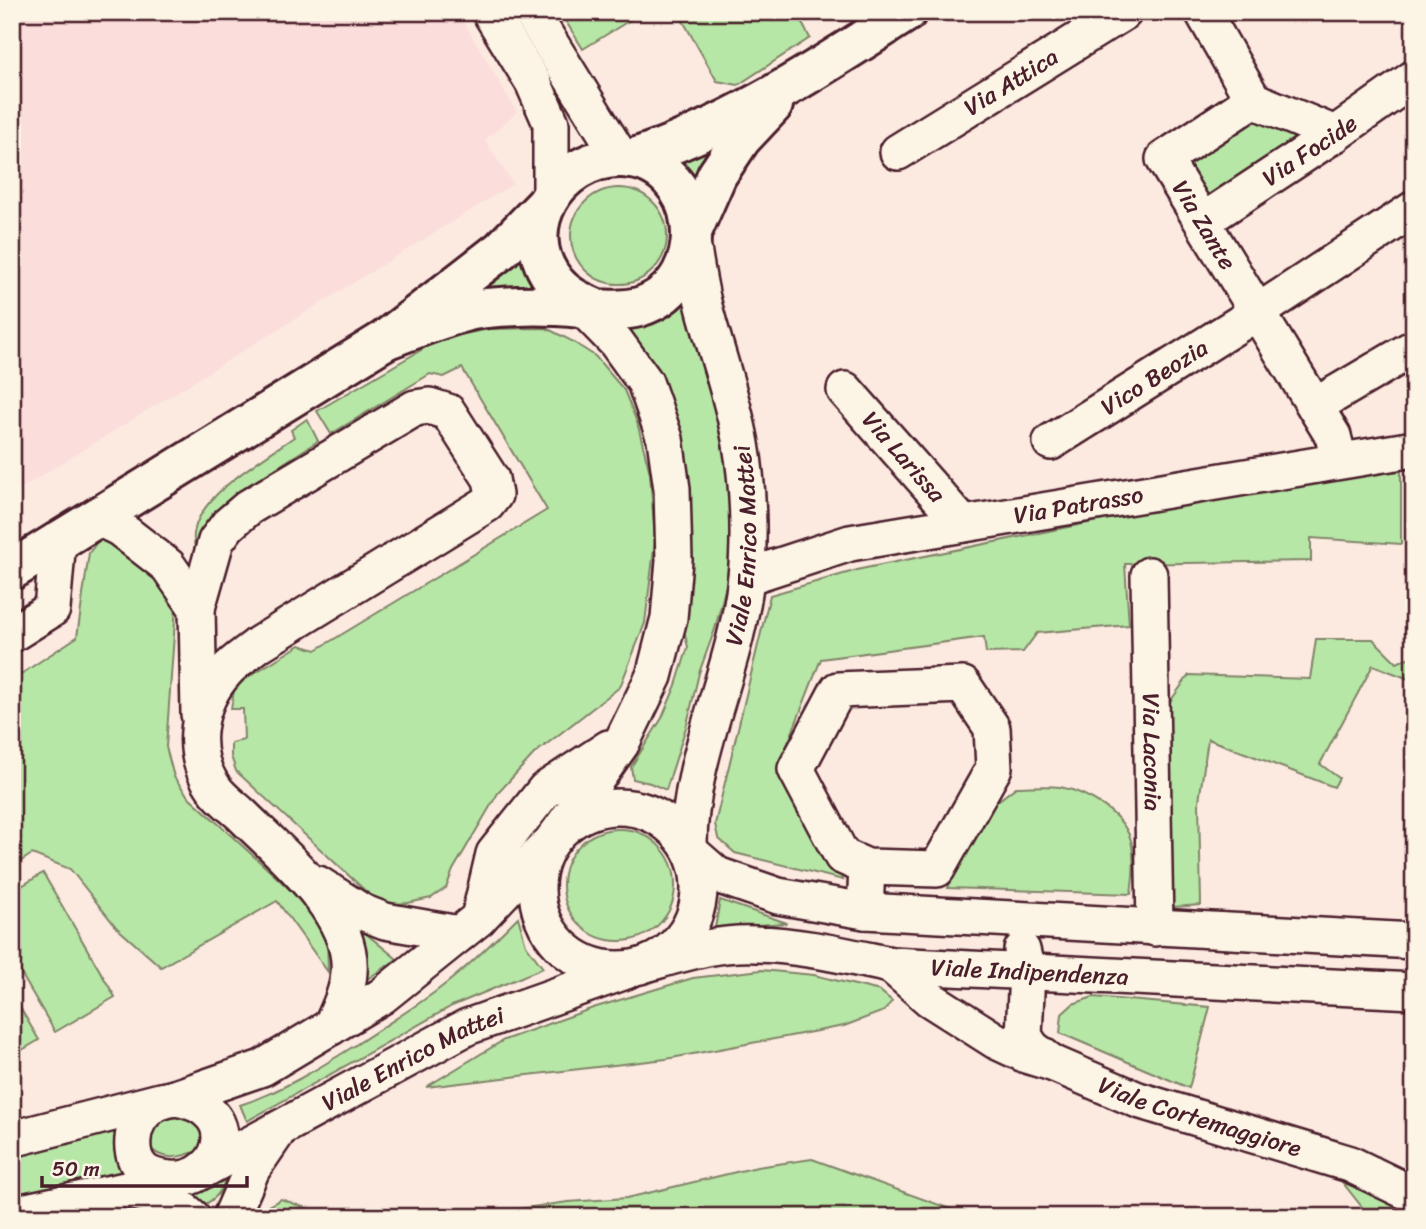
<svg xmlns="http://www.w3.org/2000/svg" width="1426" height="1229" font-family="Sriracha,sans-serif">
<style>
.built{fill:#fbdddc}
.green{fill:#b7e7a6;stroke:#808368;stroke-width:2}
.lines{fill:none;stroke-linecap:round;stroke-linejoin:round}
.minor-casing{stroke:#4a1f2b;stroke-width:40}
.major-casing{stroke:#4a1f2b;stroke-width:44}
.minor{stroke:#fcf5e5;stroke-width:35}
.major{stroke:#fcf5e5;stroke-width:38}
.labels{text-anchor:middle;stroke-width:5;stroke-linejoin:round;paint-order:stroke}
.street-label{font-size:24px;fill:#4a1f2b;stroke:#fcf5e5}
</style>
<rect width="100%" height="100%" fill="#fceae1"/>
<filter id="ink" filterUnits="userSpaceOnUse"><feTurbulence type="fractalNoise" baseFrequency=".0143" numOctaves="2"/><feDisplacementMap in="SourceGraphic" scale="14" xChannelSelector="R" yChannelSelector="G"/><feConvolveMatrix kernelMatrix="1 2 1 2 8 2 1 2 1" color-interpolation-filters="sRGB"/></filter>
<g filter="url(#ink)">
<polygon class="built" points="12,12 458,12 517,112 485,140 513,184 12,494"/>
<g class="green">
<polygon points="560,12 643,12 583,49"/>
<polygon points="678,12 796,12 810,38 738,85 717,81"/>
<polygon points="1255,114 1306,138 1208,204 1181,162"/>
<polygon points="737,123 695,184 675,159"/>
<circle cx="619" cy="236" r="48"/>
<polygon points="522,237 541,289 480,290"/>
<polygon points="689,293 736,481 734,554 715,629 699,673 687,724 666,790 650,783 633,779 631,767 662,718 676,685 688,647 684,631 689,580 623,328"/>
<polygon points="546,328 570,340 595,356 624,390 637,422 650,473 655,541 645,623 620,687 534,754 498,793 453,870 446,888 431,898 408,903 394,904 371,896 236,771 231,756 231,743 244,740 243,709 231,709 234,690 243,680 300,645 316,650 547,510 462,368 444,377 430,374 331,434 317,411 440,339 489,329"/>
<path d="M307,419l11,22 -73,47 4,7 -53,55c-17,-45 67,-91 98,-113l-3,-7z"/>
<polygon points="1401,471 1401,544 1311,538 1311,561 1125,564 1129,625 1037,633 1023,652 986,653 984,637 821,659 780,764 843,880 735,853 718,838 715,824 770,595 861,569 1281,484"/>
<polygon points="100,538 120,541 173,588 176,606 166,747 174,777 188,796 309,907 327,933 328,972 277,901 161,967 117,928 70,869 32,854 12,867 12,680 77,637 89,553"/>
<polygon points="1316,639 1373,639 1397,663 1414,655 1414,681 1373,665 1320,764 1339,778 1334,787 1208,739 1199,801 1201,905 1173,907 1169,703 1189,675 1310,679"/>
<path d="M1016,787c14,0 30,-2 44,0 27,5 67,28 72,58 3,17 1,33 -1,49l-183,-6 33,-74z"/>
<circle cx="619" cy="885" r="56"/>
<polygon points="43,873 115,997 55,1032 12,958 12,892"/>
<polygon points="720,900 787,923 715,928"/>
<path d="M518,917l8,28 17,23 -91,38 -205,115 -7,-16c40,-13 78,-36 114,-59 28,-19 57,-36 85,-57 28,-21 54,-47 79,-72z"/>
<polygon points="353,923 397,959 357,986"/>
<polygon points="761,970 814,975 880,991 892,1001 884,1011 844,1026 666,1059 426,1087 504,1040 593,1008 693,978"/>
<polygon points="12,994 39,1040 12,1056"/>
<polygon points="1093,997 1210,1007 1189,1088 1060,1033 1062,1014 1073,1004"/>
<path d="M178,1113l32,12 -7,24c-21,8 -40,15 -56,-4l11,-25z"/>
<polygon points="119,1131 125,1174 12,1197 12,1153"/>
<polygon points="812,1159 959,1212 957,1217 485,1217 497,1212 568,1202 627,1198 757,1167"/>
<path d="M226,1175c-3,16 -10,24 -24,31l-20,-8z"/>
<polygon points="1343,1183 1409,1202 1414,1205 1414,1217 1370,1217"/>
<polygon points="281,1199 331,1217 248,1217"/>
</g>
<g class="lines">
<defs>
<g id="minor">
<polyline points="490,12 533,82 551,123 551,194"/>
<polyline points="531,12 621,158"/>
<polyline points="1203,12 1253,100"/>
<path id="s1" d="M1335,134l-82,-34 -89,59 169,277 6,24"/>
<path id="s2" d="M898,152l226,-140"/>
<path id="s3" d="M1203,221l132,-87 79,-56"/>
<path id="s4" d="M845,390l118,134"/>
<polyline points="1315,406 1410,350 1414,351"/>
<path id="s5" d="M1051,442l207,-130 156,-103"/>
<polyline points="96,517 119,528 168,566 197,608 199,714"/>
<path id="s6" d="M1149,575l6,353"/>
<path id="s7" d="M746,577l104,-34 564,-94"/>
<path d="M197,608l19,-67 12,-16 21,-18 166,-99 14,-2 19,6 43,67 3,16 -7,9 -228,140c-11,9 -24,17 -33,27 -29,32 -38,80 -12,117 7,10 18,18 27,26 38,38 113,98 108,158 -1,19 -10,37 -18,55"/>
<polyline points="12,634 52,609 58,540"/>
<circle cx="618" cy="888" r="81"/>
<polyline points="559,832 621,744 654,676 669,618 674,560 672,489 665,439 645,382 616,342 575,300"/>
<path id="s8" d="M689,847c-1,-91 48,-179 57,-270 4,-40 2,-93 -5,-133 -8,-45 -24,-89 -36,-134 -6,-22 -9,-45 -13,-67"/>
<polyline points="693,854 717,875 778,896 865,911 1414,941"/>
<polyline points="318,884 362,912 385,921 459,934"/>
<polyline points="865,911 867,867 937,869 994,768 992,728 963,685 838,690 796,769 842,856 867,867"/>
<polyline points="479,918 494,854 545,790 609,748"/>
<polyline points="1022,950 1027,971 1024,1036 1032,1048 1052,1063"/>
<path id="s9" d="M649,963c35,-10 70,-21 107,-19 45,1 91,12 135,21l523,26"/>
<path id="s10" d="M891,965l39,34 66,42 30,14 26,8 86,37 212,64 64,31"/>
<polyline points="175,1098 262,1068 382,996 478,919 546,847"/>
<path d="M175,1098c75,11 46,92 -12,80 -8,-1 -14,-3 -20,-8 -16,-15 -12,-45 3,-59 8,-9 19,-11 29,-13z"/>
<polyline points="12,1139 160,1101"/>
<path id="s11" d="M203,1170l264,-143 159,-56"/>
<path d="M129,1191c24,5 45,9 63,26"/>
<polyline points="12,1214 172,1180"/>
<polyline points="231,1217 252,1169 276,1134"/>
</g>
<g id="major">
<path d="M631,159c100,-32 188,-91 276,-147"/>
<polyline points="692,232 717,175 741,139 773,105"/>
<path d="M385,340c26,-10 53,-21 80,-28 16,-5 36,-5 53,-6 21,-1 42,0 63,2 20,1 38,4 58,-1 79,-24 64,-149 -19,-149 -63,0 -107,72 -65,124 12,15 28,21 44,28"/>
<polyline points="12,570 385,340 501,250 545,205"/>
</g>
</defs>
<use href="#minor" class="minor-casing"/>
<use href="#major" class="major-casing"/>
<use href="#minor" class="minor"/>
<use href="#major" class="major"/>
</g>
</g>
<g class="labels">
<g class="street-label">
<text dy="8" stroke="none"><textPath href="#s2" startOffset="133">Via Attica</textPath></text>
<text dy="8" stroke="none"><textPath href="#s3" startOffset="128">Via Focide</textPath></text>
<text dy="8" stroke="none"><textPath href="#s1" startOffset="273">Via Zante</textPath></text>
<text dy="8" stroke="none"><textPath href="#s5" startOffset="122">Vico Beozia</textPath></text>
<text dy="8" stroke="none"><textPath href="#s4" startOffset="89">Via Larissa</textPath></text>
<text dy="8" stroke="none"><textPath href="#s7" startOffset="341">Via Patrasso</textPath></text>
<text dy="8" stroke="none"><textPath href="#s8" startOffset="308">Viale Enrico Mattei</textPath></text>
<text dy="8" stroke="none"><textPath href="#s6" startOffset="177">Via Laconia</textPath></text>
<text dy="8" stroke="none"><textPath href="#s9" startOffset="385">Viale Indipendenza</textPath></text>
<text dy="8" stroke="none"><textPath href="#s11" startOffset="238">Viale Enrico Mattei</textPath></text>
<text dy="8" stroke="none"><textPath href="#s10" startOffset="348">Viale Cortemaggiore</textPath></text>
</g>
</g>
<rect width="1426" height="1229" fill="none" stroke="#fcf5e5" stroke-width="42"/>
<rect x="21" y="21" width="1384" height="1187" fill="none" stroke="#4a1f2b" stroke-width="2.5" filter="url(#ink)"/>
<path d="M42 1176v10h205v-10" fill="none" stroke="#4a1f2b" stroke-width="3.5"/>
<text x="52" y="1176" font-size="21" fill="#4a1f2b" stroke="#fcf5e5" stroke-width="5" paint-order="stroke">50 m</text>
</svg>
